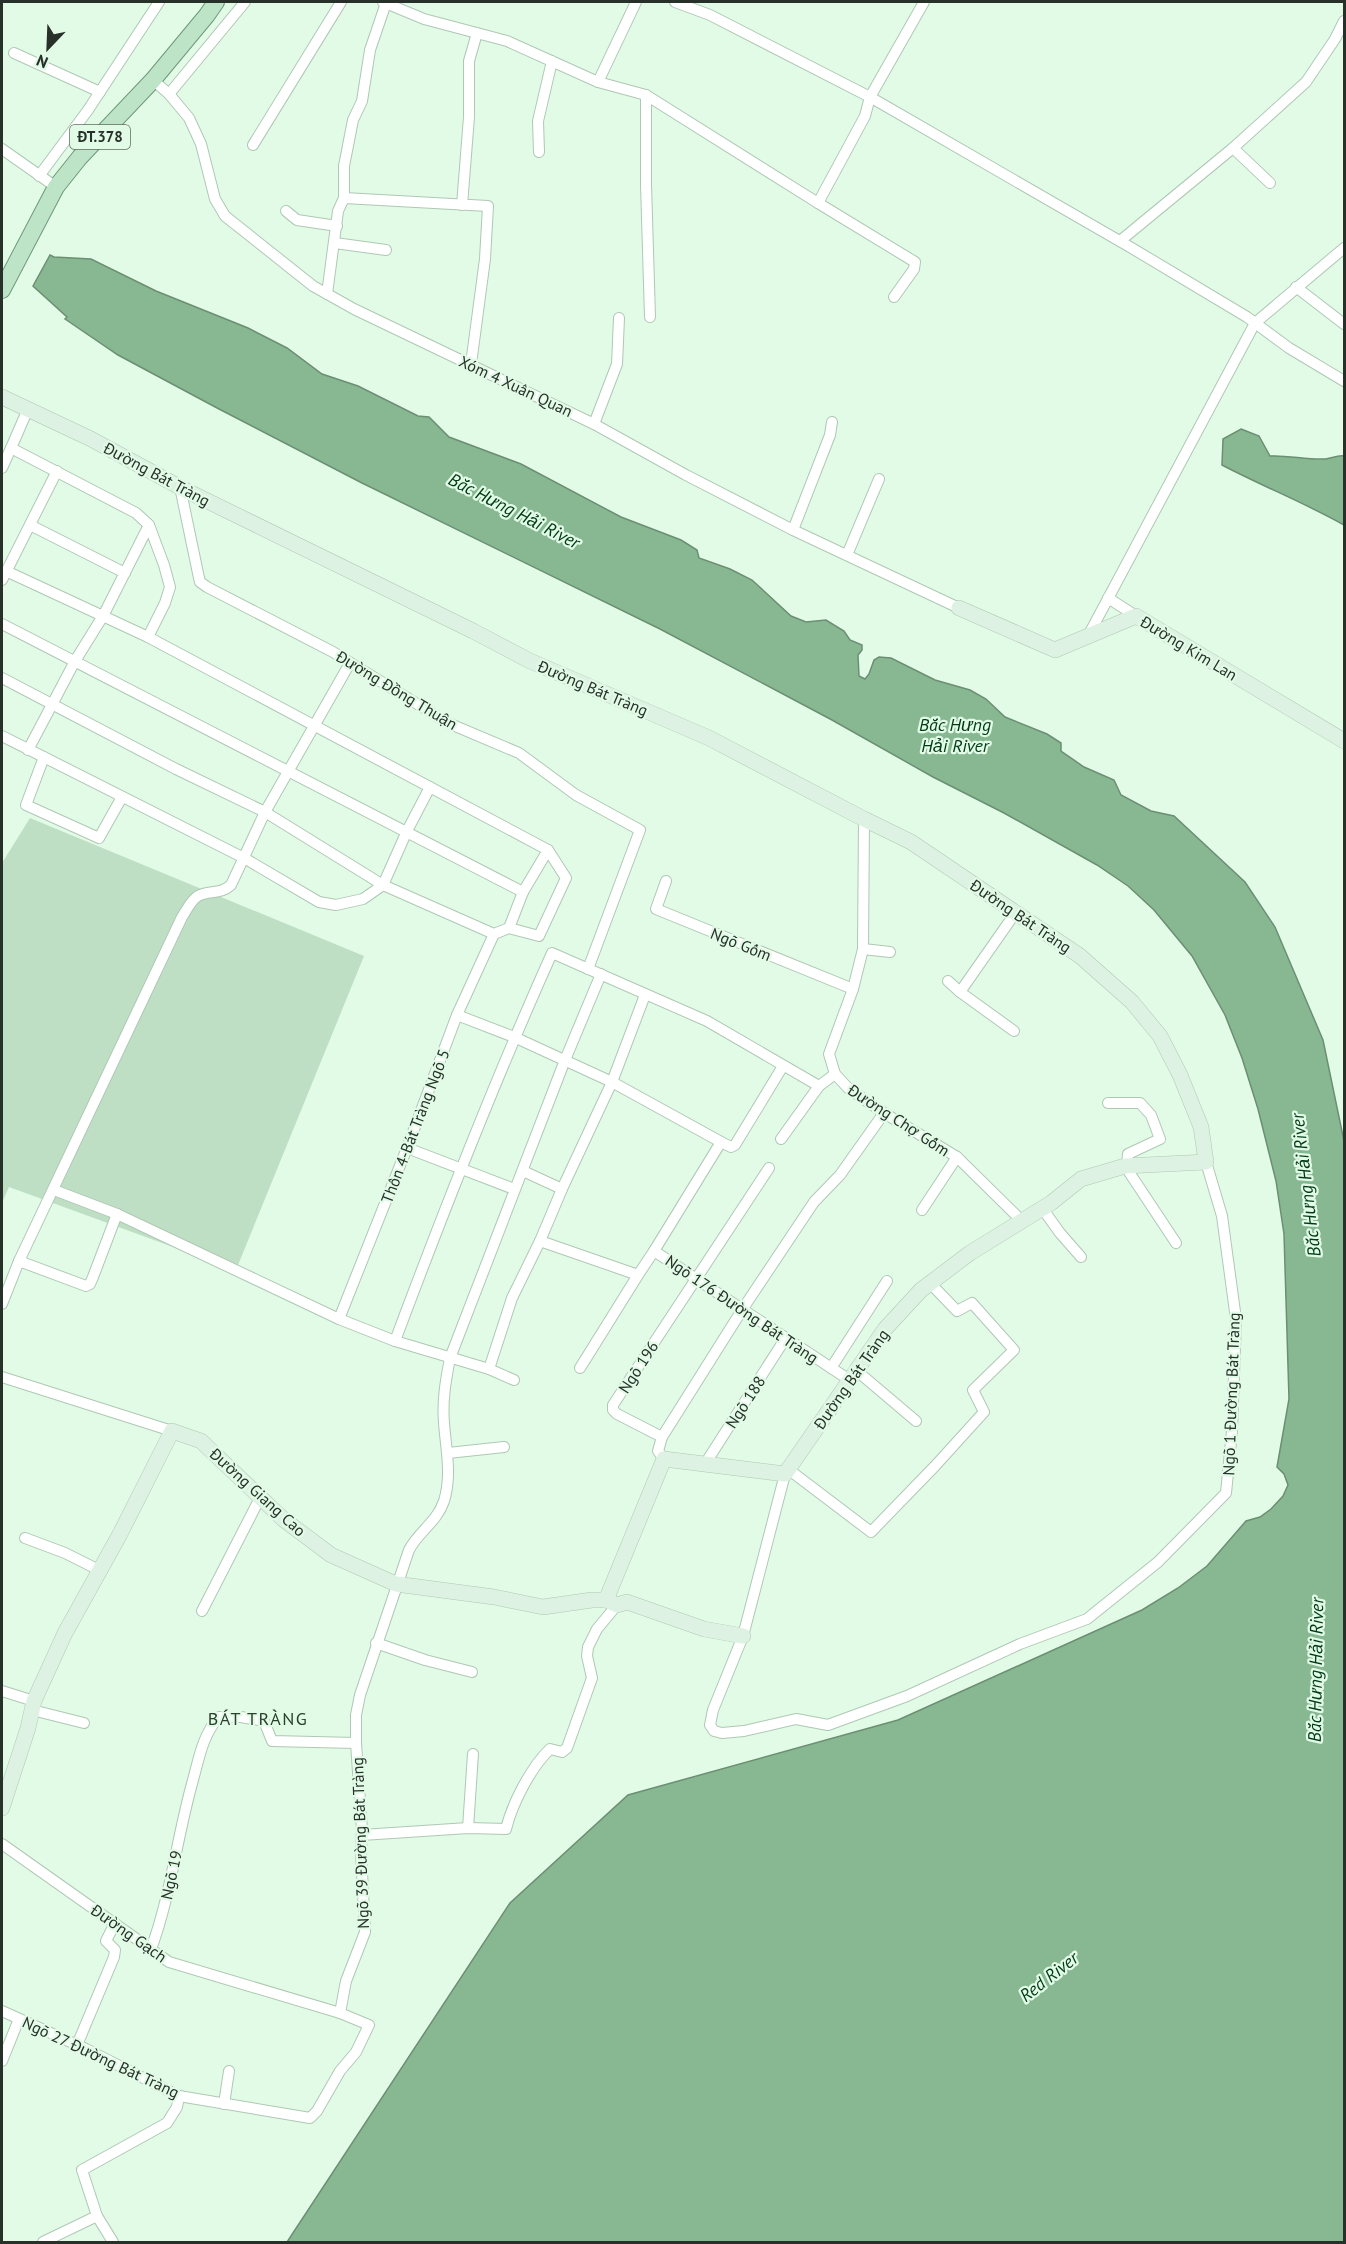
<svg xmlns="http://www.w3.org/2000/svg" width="1346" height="2244" font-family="'PT Sans',sans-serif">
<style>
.green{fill:#bedfc4}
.water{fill:#88b892;stroke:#6b8f72;stroke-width:1.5}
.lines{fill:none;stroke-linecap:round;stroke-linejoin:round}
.street-casing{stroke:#afc8b4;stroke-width:12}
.secondary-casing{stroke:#afc8b4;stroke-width:16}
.primary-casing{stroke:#6d9977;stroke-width:18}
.street{stroke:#fff;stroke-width:10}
.secondary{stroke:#def2e3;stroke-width:15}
.primary{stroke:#bee4c7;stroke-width:16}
.labels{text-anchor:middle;stroke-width:4.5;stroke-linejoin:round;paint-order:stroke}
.shield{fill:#e2fbe7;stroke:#5f6d62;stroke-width:1.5}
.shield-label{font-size:15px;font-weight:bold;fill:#273029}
.street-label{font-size:16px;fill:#273029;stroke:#e2fbe7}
.water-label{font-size:18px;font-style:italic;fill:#003a16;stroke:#e2fbe7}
.neighbourhood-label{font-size:18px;letter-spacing:1.5px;fill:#2b3f2f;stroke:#e2fbe7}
</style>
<rect width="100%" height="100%" fill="#e2fbe7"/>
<polygon class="green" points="30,818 364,956 236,1270 9,1187 2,1203 2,863"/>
<g class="water">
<polygon points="50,255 54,257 91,259 156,291 248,328 287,348 322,374 358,386 418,416 429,417 449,437 521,464 621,517 681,540 697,550 699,558 730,569 752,580 791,616 806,622 826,620 844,631 850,640 862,645 862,650 858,655 859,676 865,679 869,674 874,660 879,657 891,658 935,680 970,690 986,699 1005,717 1047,734 1061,743 1061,751 1084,767 1114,780 1121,795 1151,811 1174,816 1245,882 1275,927 1323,1040 1344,1141 1344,2242 287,2242 510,1903 628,1795 898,1720 1142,1610 1178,1588 1207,1566 1246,1521 1260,1517 1271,1509 1283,1496 1288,1485 1284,1474 1277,1467 1289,1399 1284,1234 1276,1181 1258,1109 1242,1058 1225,1015 1192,956 1154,910 1128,886 1097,865 1004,813 933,777 832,720 660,629 362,483 219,409 118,355 65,319 67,317 33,286"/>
<path d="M1241,429l18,7 11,20c18,-1 37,4 55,3 7,-1 13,-4 19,-3v69c-39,-22 -82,-39 -122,-60l1,-26z"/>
</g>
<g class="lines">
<defs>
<g id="street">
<polyline points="383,2 424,19 507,41 598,82 646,95 818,203 865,116 870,97 924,2"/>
<polyline points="675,2 710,15 870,97 1130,247 1247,317 1289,348 1344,381"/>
<polyline points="14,53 100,92"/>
<polyline points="153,80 169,94 189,118 201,144 215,199 225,216 313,286 354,309 594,424 686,475 793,530 959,608"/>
<polyline points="598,82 636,2"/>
<polyline points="169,94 245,2"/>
<polyline points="646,95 646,184 650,317"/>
<polyline points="253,145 341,2"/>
<polyline points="1233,148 1270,183"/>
<polyline points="2,149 56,187"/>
<polyline points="539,152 538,121 552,61"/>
<polyline points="39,176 88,110 159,2"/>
<polyline points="344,198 344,166 353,120 362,101 370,50 386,3"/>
<polyline points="818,203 915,262 914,269 894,297"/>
<polyline points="462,205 469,117 469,61 477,33"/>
<polyline points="286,211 297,220 337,226"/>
<polyline points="1120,241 1233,148 1306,82 1335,39 1344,21"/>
<polyline points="335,243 386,250"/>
<polyline points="1296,287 1344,324"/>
<polyline points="327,294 338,211 344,198 488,206 485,259 471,364"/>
<polyline points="594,424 617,364 619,318"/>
<polyline points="2,468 11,448"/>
<polyline points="180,487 199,578 200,582 207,587 333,652 448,723 519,753 576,795 640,830 588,969"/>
<polyline points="30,525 125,573"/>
<polyline points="793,530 830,435 832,422"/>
<polyline points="847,555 879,479"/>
<polyline points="6,571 148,637"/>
<polyline points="2,580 57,471"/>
<polyline points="1108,598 1136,616"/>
<polyline points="2,624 523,892"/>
<polyline points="1088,636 1255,323 1344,248"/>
<polyline points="2,678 176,769 265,812 383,885 494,934 509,928 523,892 548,850 148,637 165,603 170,587 164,565 149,525 136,513 11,448 28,409"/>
<polyline points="2,736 244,858 319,902 336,905 363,899 383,885 407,831 430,787"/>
<polyline points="28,750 75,661 103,616 149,525"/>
<polyline points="44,757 26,805 99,838 122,797"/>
<polyline points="864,819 863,949 853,989 829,1054 835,1074 848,1088 884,1113 957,1157 1022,1221"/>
<polyline points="666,881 656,909 853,989"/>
<polyline points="509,928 539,936 566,878 548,850"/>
<polyline points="863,949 890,952"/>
<polyline points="948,981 960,992"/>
<polyline points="457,1015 514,1037 612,1082 721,1142 654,1251"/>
<polyline points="1014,1031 960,992 1016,912"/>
<polyline points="1108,1103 1140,1103 1151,1115 1160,1139 1128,1154 1127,1166"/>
<polyline points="781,1139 819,1086"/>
<polyline points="721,1142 731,1147 735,1145 783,1066"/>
<polyline points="407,1148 514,1189"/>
<polyline points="1125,1166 1176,1243"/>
<polyline points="523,1171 562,1189"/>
<polyline points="54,1190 117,1214 339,1319 395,1341 489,1369 514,1380"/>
<polyline points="1042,1208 1060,1233 1081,1257"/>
<polyline points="922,1210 957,1157"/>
<polyline points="540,1241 638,1275 654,1251 851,1381"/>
<polyline points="19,1261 86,1286 90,1284 93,1277 117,1214"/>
<path d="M2,1304l17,-43 163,-344c4,-6 9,-17 16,-21 11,-6 22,-1 33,-11l34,-73 85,-149"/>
<polyline points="339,1319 407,1148 457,1015 494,934"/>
<path d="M395,1341c49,-131 100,-261 157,-388l155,68 112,65 16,-12"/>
<polyline points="580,1368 638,1275"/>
<polyline points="831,1368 887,1281"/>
<polyline points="489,1369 512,1298 540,1241 562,1189 612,1082 645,995"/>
<polyline points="857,1371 916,1421"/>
<polyline points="2,1377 172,1431"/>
<polyline points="662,1437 617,1414 613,1410 613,1405 769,1168"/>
<polyline points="448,1453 504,1447"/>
<polyline points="664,1459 658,1451 662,1437 742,1310 814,1202 840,1175 884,1113"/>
<polyline points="705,1464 785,1339"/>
<polyline points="788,1469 871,1532 935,1466 984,1412 973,1390 1014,1350 972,1303 957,1311 930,1283"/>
<polyline points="785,1474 743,1636 713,1710 710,1725 714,1731 722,1733 744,1731 796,1719 828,1725 907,1696 1020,1644 1087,1619 1158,1562 1226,1493 1232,1431 1236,1319 1222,1216 1206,1162"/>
<polyline points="25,1538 65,1553 99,1570"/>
<polyline points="202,1611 261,1496"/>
<polyline points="376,1643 425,1660 472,1672"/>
<polyline points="2,1691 34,1701"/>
<polyline points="32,1710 84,1723"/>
<polyline points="468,1828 473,1754"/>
<path d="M362,1835l106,-7 38,1c6,-25 25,-62 44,-80l12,3 5,-4 25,-70 -5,-22 1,-9 9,-18 20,-24"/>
<polyline points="2,1844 169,1962 340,2013 369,2025 356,2052 340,2071 317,2111 310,2118 179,2096 86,2049 2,2011"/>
<path d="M151,1949c20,-54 26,-113 42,-169 6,-22 10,-46 26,-63h22l23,4 8,20 84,2"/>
<path d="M340,2013l6,-32 19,-49 -4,-80 1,-22 -6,-87v-28l4,-20 49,-145c9,-18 28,-28 35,-49 8,-26 2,-51 0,-78 -2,-23 2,-44 6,-65l115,-298 36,-86"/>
<polyline points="77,2045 114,1957 115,1950 106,1941 115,1923"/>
<polyline points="2,2061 19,2019"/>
<polyline points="224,2104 229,2071"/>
<polyline points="43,2242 97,2216"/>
<polyline points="113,2242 97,2216 82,2170 167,2123 177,2107 179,2096"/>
</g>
<g id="secondary">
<polyline points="2,397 91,439 185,490 473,631 530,661 709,738 864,819 911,842 1080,956 1132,1002 1160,1036 1180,1075 1201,1127 1206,1162 1125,1166 1081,1179 1051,1203 970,1253 921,1290 885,1329 785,1474 664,1459 606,1600"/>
<polyline points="959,608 1055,650 1136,616 1344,741"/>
<polyline points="2,1808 28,1728 34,1701 65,1633 120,1534 172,1431 201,1441 283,1519 331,1555 396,1584 494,1597 543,1607 592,1600 606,1600 617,1605 627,1602 704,1629 743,1636"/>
</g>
<polyline id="primary" points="2,290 56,187 80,157 153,80 207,15 216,2"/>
</defs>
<use href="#street" class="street-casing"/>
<use href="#secondary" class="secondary-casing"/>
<use href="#primary" class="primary-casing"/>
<use href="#street" class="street"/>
<use href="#secondary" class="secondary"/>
<use href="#primary" class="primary"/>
</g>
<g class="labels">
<rect class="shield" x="70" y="125" width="60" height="24" rx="4.5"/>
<g class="shield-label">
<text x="100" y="142">ĐT.378</text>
</g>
<g class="street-label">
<text transform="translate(516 386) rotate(25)" y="6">Xóm 4 Xuân Quan</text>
<text transform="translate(157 474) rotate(28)" y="6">Đường Bát Tràng</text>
<text transform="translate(1189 648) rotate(31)" y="6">Đường Kim Lan</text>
<text transform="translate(593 688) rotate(23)" y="6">Đường Bát Tràng</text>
<text transform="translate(397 690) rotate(31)" y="6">Đường Đồng Thuận</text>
<text transform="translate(1021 916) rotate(34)" y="6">Đường Bát Tràng</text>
<text transform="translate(741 944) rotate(22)" y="6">Ngõ Gốm</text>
<text transform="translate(899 1120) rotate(33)" y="6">Đường Chợ Gốm</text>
<text transform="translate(415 1126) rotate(-69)" y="6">Thôn 4-Bát Tràng Ngõ 5</text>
<text transform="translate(742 1309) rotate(34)" y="6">Ngõ 176 Đường Bát Tràng</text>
<text transform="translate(638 1367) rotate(-57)" y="6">Ngõ 196</text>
<text transform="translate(851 1379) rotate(-55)" y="6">Đường Bát Tràng</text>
<text transform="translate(1231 1394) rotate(-88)" y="6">Ngõ 1 Đường Bát Tràng</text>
<text transform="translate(745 1402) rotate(-57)" y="6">Ngõ 188</text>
<text transform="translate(258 1492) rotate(42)" y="6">Đường Giang Cao</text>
<text transform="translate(360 1843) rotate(-92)" y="6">Ngõ 39 Đường Bát Tràng</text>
<text transform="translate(171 1875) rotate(-78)" y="6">Ngõ 19</text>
<text transform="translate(129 1933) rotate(35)" y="6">Đường Gạch</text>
<text transform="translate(101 2057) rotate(25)" y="6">Ngõ 27 Đường Bát Tràng</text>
</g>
<g class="water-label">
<text transform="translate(514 511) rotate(27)" y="6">Bắc Hưng Hải River</text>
<text x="955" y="731">Bắc Hưng<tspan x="955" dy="21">Hải River</tspan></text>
<text transform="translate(1306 1185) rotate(-97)" y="6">Bắc Hưng Hải River</text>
<text transform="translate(1316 1670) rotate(-89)" y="6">Bắc Hưng Hải River</text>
<text transform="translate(1049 1977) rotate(-38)" y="6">Red River</text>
</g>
<g class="neighbourhood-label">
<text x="258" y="1725">BÁT TRÀNG</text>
</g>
</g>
<rect width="1346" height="2244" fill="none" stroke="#273029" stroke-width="6"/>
<g transform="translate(48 48) rotate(203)" stroke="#e2fbe7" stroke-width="4.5" paint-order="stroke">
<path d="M0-4.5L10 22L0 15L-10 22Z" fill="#273029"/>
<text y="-9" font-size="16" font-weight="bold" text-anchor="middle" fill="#273029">N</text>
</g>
</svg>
